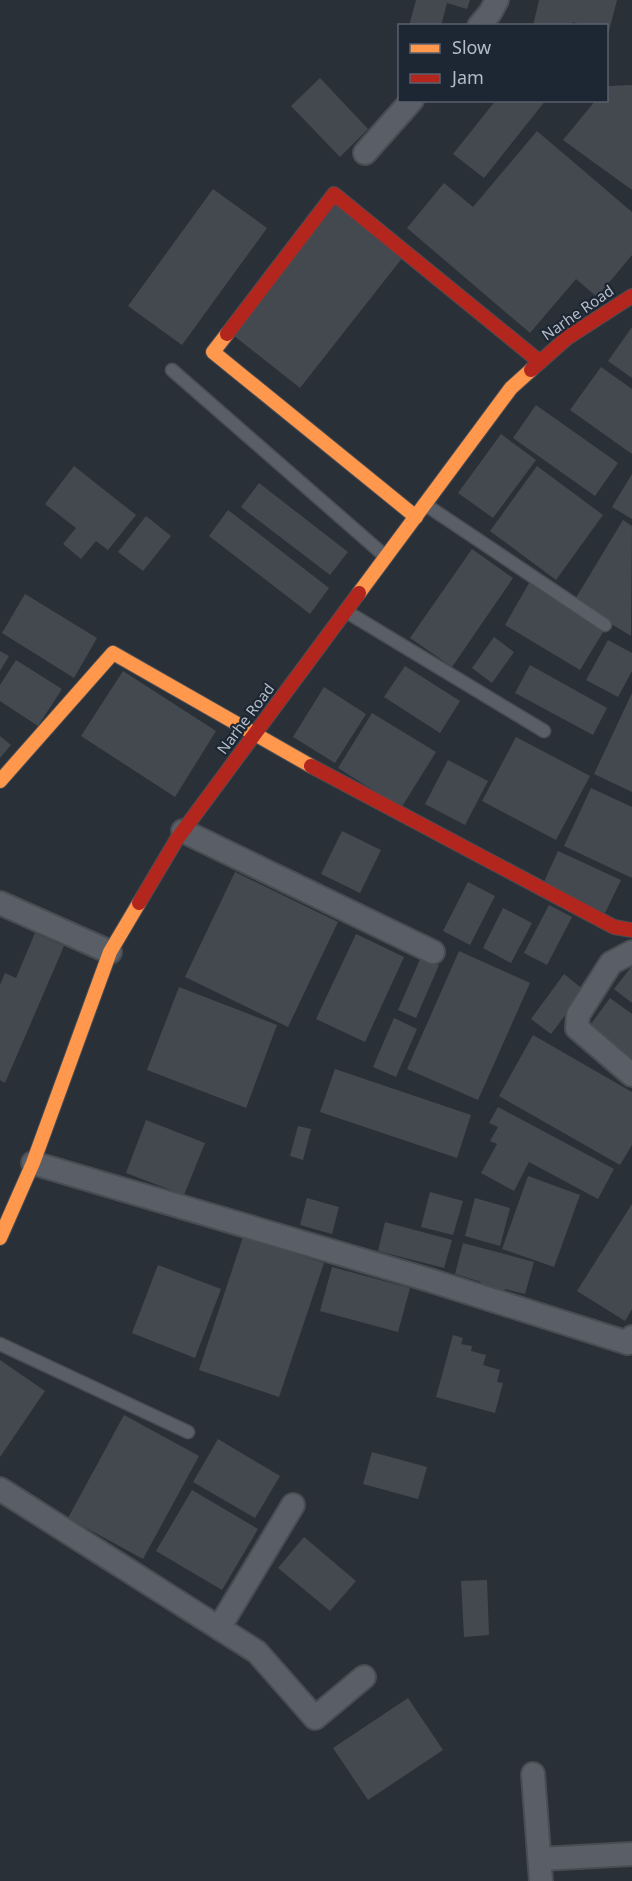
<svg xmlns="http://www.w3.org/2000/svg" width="632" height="1881" font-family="'Noto Sans',sans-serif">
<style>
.building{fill:#444950}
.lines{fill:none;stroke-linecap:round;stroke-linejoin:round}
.lane-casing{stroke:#484c53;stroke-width:15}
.street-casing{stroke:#484c53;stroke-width:26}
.slow-casing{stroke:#484c53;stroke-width:16}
.jam-casing{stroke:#484c53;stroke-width:16}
.lane{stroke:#5a5e66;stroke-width:12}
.street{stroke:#5a5e66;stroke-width:22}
.slow{stroke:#ff974d;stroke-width:14}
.jam{stroke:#b3261e;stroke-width:14}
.labels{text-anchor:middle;stroke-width:4.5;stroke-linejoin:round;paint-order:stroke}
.street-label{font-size:15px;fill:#b4bcc9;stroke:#1d2633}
</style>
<rect width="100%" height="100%" fill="#2a3038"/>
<g class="building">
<polygon points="416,0 470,0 467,9 447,3 441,26 409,26"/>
<polygon points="539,0 617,0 607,39 606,26 582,26 573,22 573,26 533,26"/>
<polygon points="320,78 368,129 340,157 291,106"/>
<polygon points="632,85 632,190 563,140 596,100 606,100 608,86"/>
<polygon points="496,100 546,100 484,178 453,154"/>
<polygon points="537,131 632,212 632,255 597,297 576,279 530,333 407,228 444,183 473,207"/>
<polygon points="213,189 267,228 182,345 128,306"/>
<polygon points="336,204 403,257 300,388 233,335"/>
<polygon points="632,327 632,378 608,361"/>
<polygon points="601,367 632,389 632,454 570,410"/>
<polygon points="536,405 618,463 595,496 513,438"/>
<polygon points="501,434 536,460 493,518 458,493"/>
<polygon points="74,466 136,515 108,550 96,541 81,559 63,544 76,528 45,504"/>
<polygon points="537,466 603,515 556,580 490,531"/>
<polygon points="632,474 632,519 612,507"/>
<polygon points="259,483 348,552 330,575 241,507"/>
<polygon points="228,510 329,588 310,614 209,536"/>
<polygon points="146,516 171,536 143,571 118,552"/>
<polygon points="623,520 632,526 631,636 574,601"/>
<polygon points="472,549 513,578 452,667 410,638"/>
<polygon points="529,583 605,629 580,670 505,625"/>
<polygon points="25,594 97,638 74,678 2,633"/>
<polygon points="494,637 514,652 492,683 472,668"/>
<polygon points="608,640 632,653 632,671 618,697 586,680"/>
<polygon points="0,651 9,656 0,671"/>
<polygon points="16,660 62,689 38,726 0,701 0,685"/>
<polygon points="530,665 607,708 593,735 515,693"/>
<polygon points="405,666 460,701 440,733 384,697"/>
<polygon points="123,671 216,731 175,797 81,736"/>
<polygon points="324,687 366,714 335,763 293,737"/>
<polygon points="632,693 632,792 594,774"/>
<polygon points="372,713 436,752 401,808 338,768"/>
<polygon points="0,736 11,745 0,758"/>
<polygon points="516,737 590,776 556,840 482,801"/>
<polygon points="448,760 488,781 465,825 425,804"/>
<polygon points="591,788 632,807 632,878 564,846"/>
<polygon points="342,831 381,850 360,893 321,874"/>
<polygon points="558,851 621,880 605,913 543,884"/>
<polygon points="235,872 338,922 288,1027 185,977"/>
<polygon points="468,882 495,896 470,945 443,931"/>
<polygon points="549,905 572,917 547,965 524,953"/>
<polygon points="503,908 532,923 511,963 483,948"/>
<polygon points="35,933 64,946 5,1083 0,1080 0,985 5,973 16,978"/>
<polygon points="356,934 404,957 365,1042 316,1019"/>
<polygon points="459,951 530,983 478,1100 407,1069"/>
<polygon points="421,957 439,965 416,1018 398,1010"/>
<polygon points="632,966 632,1003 614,989"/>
<polygon points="564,974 584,990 551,1034 531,1019"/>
<polygon points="179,987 277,1025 246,1108 147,1070"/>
<polygon points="610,998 632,1014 632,1068 585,1032"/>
<polygon points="394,1018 417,1029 396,1077 373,1067"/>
<polygon points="533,1035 632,1092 632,1145 620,1165 499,1096"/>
<polygon points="335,1069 471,1115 457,1158 320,1112"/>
<polygon points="498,1107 614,1169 598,1199 529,1162 514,1191 481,1173 497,1144 490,1141 498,1127 489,1123"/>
<polygon points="146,1120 205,1143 184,1195 126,1173"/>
<polygon points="298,1126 311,1129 303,1160 290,1156"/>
<polygon points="528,1176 580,1195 554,1267 502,1249"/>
<polygon points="430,1192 463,1201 453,1235 421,1227"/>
<polygon points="307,1198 339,1207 332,1234 300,1225"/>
<polygon points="475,1198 510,1208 500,1246 465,1236"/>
<polygon points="632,1204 632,1309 625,1321 577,1291"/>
<polygon points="385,1222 452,1240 444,1268 378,1251"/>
<polygon points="243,1237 324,1263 279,1397 199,1370"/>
<polygon points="463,1243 534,1262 525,1294 505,1289 503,1298 479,1291 481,1282 455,1274"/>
<polygon points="158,1265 221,1289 195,1358 132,1333"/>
<polygon points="332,1267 410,1288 398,1332 320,1311"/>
<polygon points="453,1335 463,1338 461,1344 472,1346 471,1351 486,1355 483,1365 500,1370 497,1382 503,1383 495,1413 436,1397"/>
<polygon points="0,1360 45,1391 0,1457"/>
<polygon points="124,1415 199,1456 143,1559 68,1518"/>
<polygon points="218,1439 280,1476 255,1518 193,1482"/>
<polygon points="372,1452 427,1467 418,1499 363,1484"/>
<polygon points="192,1490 258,1529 222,1590 156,1551"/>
<polygon points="304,1537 356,1581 330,1611 278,1568"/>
<polygon points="487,1580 489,1635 464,1637 461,1581"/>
<polygon points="408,1698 443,1750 368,1800 333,1748"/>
</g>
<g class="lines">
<defs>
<g id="lane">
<polyline points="172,370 385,556"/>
<polyline points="426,505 605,625"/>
<polyline points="347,612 544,731"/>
<polyline points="0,1344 188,1432"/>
</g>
<g id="street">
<polyline points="479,26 490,13 497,0"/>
<polyline points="365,153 412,100"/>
<polyline points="183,831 433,952"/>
<polyline points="0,903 110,952"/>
<polyline points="632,952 611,963 578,1015 577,1028 632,1075"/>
<polyline points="33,1163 426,1279 628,1343 632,1337"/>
<polyline points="0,1489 257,1652 315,1718 364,1677"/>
<polyline points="219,1628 293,1505"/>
<polyline points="533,1774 541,1881"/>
<polyline points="541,1859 632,1854"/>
</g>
<g id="slow">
<polyline points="227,334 213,352 416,517"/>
<polyline points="359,593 511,388 531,370"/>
<polyline points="0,781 113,653 311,766"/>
<polyline points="0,1238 33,1163 110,952 139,903"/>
</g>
<g id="jam">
<polyline points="227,334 334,194 540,362"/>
<polyline points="531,370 567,338 632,296"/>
<polyline points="311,766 614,927 632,930"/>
<polyline points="139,903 177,839 359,593"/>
</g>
</defs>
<use href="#lane" class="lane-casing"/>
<use href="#street" class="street-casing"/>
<use href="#slow" class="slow-casing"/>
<use href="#jam" class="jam-casing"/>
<use href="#lane" class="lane"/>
<use href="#street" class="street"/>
<use href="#slow" class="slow"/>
<use href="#jam" class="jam"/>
</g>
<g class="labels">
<g class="street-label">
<text transform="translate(578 313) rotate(-35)" y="5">Narhe Road</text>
<text transform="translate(246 719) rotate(-53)" y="5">Narhe Road</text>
</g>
</g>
<rect x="398" y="24" width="210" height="78" fill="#1d2633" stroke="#59626f" stroke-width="1.5"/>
<rect x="410" y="44" width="30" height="9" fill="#ff974d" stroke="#59626f" stroke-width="1.5"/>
<text x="452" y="54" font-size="18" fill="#b4bcc9">Slow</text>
<rect x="410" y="74" width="30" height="9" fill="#b3261e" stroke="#59626f" stroke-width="1.5"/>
<text x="452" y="84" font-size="18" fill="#b4bcc9">Jam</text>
</svg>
